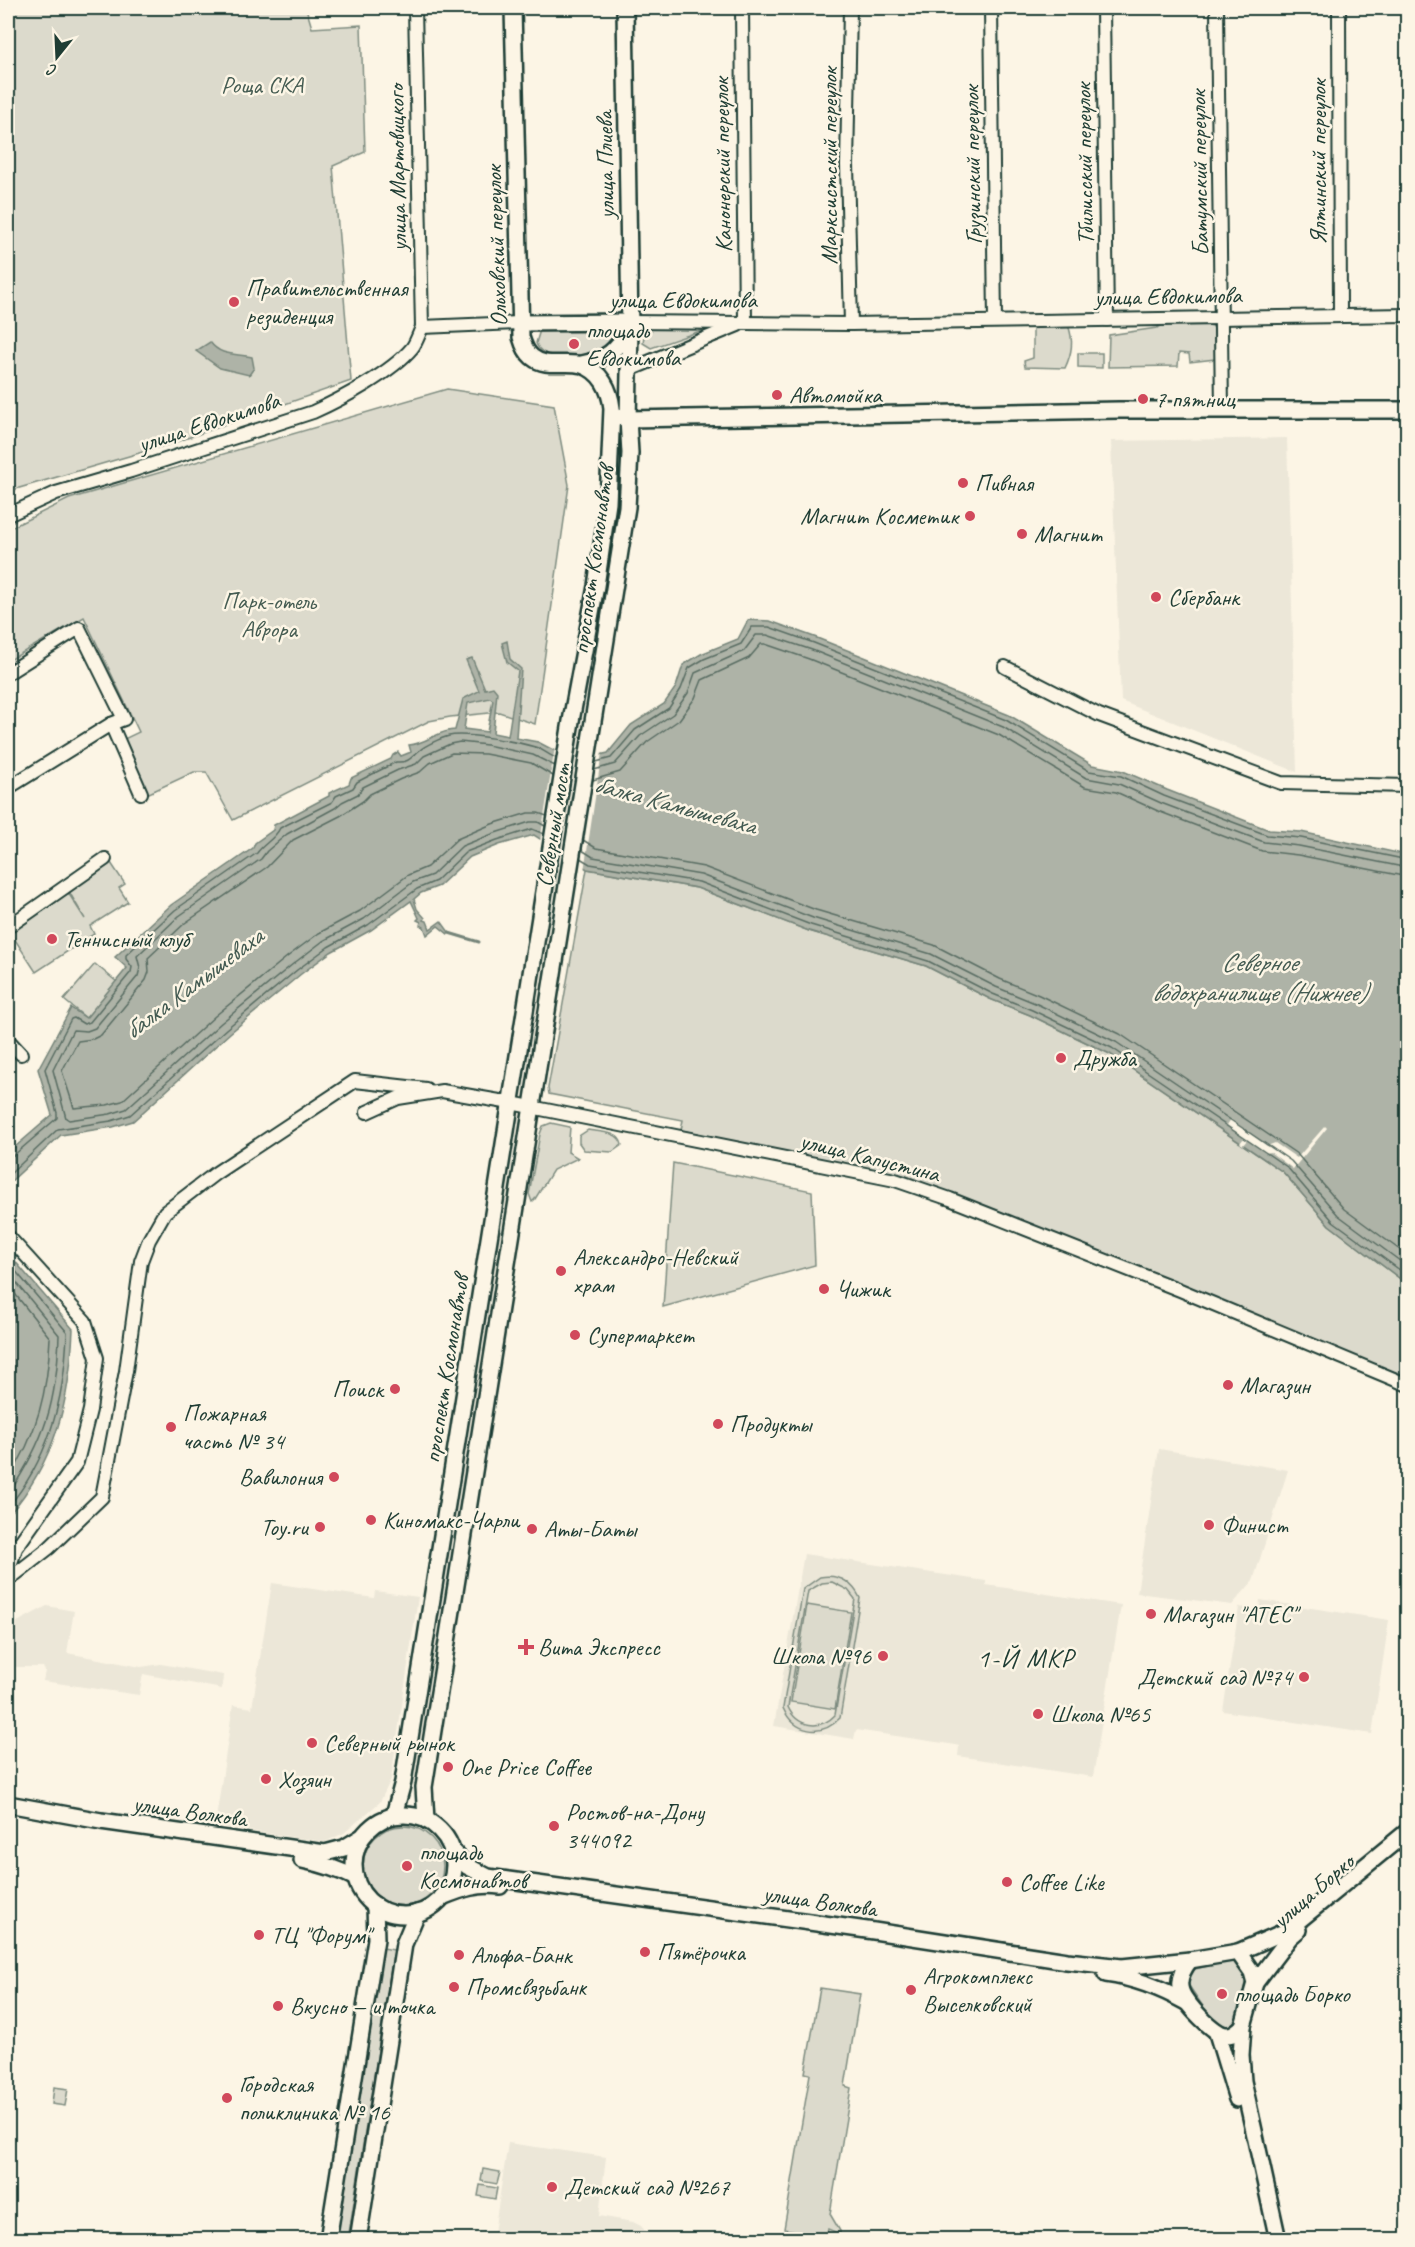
<svg xmlns="http://www.w3.org/2000/svg" width="1415" height="2247" font-family="Caveat,sans-serif">
<style>
.built{fill:#ece7d8}
.green{fill:#dcdacc;stroke:#7e8c80;stroke-width:1.5;fill-rule:evenodd}
.water{fill:#aeb3a7;stroke:#758479;stroke-width:1.5;fill-rule:evenodd}
.pier{fill:#fcf5e5}
.lines{fill:none;stroke-linecap:round;stroke-linejoin:round}
.shore{stroke:#586c62;stroke-width:1.5}
.stream{stroke:#758479;stroke-width:3}
.minor-casing{stroke:#1f3d34;stroke-width:16}
.major-casing{stroke:#1f3d34;stroke-width:20}
.minor{stroke:#fcf5e5;stroke-width:12}
.major{stroke:#fcf5e5;stroke-width:15}
.poi-dot{fill:#d1495b;stroke:#fcf5e5;stroke-width:2}
.labels{text-anchor:middle;stroke-width:5;stroke-linejoin:round;paint-order:stroke}
.park-label{font-size:24px;fill:#455c52;stroke:#fcf5e5}
.street-label{font-size:24px;fill:#1f3d34;stroke:#fcf5e5}
.poi-label{font-size:24px;fill:#1f3d34;stroke:#fcf5e5;text-anchor:start}
.water-label{font-size:26px;font-style:italic;fill:#435a51;stroke:#fcf5e5}
.neighbourhood-label{font-size:26px;letter-spacing:1.5px;fill:#1f3d34;stroke:#fcf5e5}
</style>
<rect width="100%" height="100%" fill="#fcf5e5"/>
<filter id="ink" filterUnits="userSpaceOnUse"><feTurbulence type="fractalNoise" baseFrequency=".0167" numOctaves="2"/><feDisplacementMap in="SourceGraphic" scale="12" xChannelSelector="R" yChannelSelector="G"/><feConvolveMatrix kernelMatrix="1 2 1 2 8 2 1 2 1" color-interpolation-filters="sRGB"/></filter>
<g filter="url(#ink)">
<g class="built">
<polygon points="1287,438 1297,772 1121,701 1111,441"/>
<polygon points="1159,1449 1288,1470 1253,1581 1232,1605 1137,1593"/>
<polygon points="804,1554 986,1581 986,1585 1121,1605 1093,1777 958,1756 959,1746 956,1745 856,1730 854,1739 774,1726"/>
<polygon points="272,1583 374,1598 375,1591 418,1597 391,1779 380,1802 344,1833 325,1842 215,1826 233,1705 252,1708"/>
<polygon points="1260,1600 1389,1620 1372,1734 1223,1711 1239,1607 1259,1610"/>
<polygon points="47,1606 74,1611 67,1653 141,1667 161,1664 223,1675 222,1689 143,1674 139,1695 43,1681 45,1671 43,1667 14,1667 8,1671 8,1627"/>
<polygon points="508,2143 606,2157 599,2216 633,2222 641,2226 651,2239 493,2239"/>
</g>
<g class="green">
<polygon points="8,8 306,8 312,28 361,25 365,152 333,166 351,381 170,444 16,489 8,497"/>
<polygon points="1170,322 1209,322 1214,328 1215,359 1190,362 1189,354 1179,353 1178,366 1108,367 1109,335 1157,328"/>
<path d="M1033,325h35c6,16 4,28 -3,43l-40,-1 -1,-6 9,-3z"/>
<path d="M606,328l4,4 3,8 -18,16c-17,0 -52,8 -59,-13l4,-13z"/>
<polygon points="645,328 709,328 651,348 643,343"/>
<polygon points="1078,353 1102,353 1102,368 1078,367"/>
<polygon points="447,389 554,405 569,485 535,724 499,712 450,717 429,721 233,820 206,772 194,772 147,794 122,740 139,732 84,617 8,661 8,529 69,499"/>
<polygon points="111,863 125,884 119,888 128,902 90,926 94,934 36,972 8,929 67,891 85,919 68,890"/>
<polygon points="587,869 697,888 809,931 926,966 990,999 1030,1015 1110,1054 1283,1172 1329,1225 1407,1284 1407,1377 904,1175 810,1158 681,1130 683,1120 549,1094 548,1088"/>
<polygon points="95,964 117,982 86,1018 64,1000"/>
<polygon points="551,1123 570,1127 568,1152 578,1158 553,1170 535,1199 532,1202 529,1194 540,1134 543,1126"/>
<path d="M588,1130c11,2 32,1 34,15l-10,7 -28,-2 -5,-7v-7z"/>
<polygon points="673,1163 812,1191 815,1265 663,1307"/>
<path d="M820,1577c19,-3 32,5 40,21l-20,120c-19,20 -46,15 -57,-10l20,-119zM832,1582l16,8 7,9 -20,116c-15,16 -38,12 -47,-8l20,-116 14,-8z"/>
<polygon points="807,1605 851,1612 835,1709 791,1702"/>
<circle cx="403" cy="1866" r="40"/>
<polygon points="383,1948 394,1950 348,2239 337,2239"/>
<path d="M1229,1961c9,1 16,9 17,18 -4,15 -4,42 -20,49l-11,-4 -26,-38c-2,-7 0,-13 6,-17z"/>
<polygon points="820,1988 860,1994 845,2086 851,2088 830,2214 840,2231 840,2234 828,2229 827,2233 831,2237 784,2229 810,2074 805,2073"/>
<polygon points="54,2087 68,2089 65,2106 52,2104"/>
<polygon points="483,2169 500,2172 497,2184 481,2181"/>
<polygon points="480,2185 497,2188 495,2199 478,2196"/>
</g>
<g class="water">
<path d="M210,342c11,15 26,11 42,15l2,11 -5,7 -29,-7 -24,-17z"/>
<path d="M748,620l22,1 47,17 192,77 83,50 31,6 44,19 102,40 32,2 106,23v429l-78,-59 -46,-53 -173,-118 -80,-39 -40,-16 -64,-33 -117,-35 -112,-43 -110,-19 -53,-34 -35,10 -29,12 -31,29 -18,7 -7,6 3,10 8,9 -1,2 3,1 3,8 11,-8 8,11 -1,2 -10,-8 -11,9 -3,-8 -4,-2 1,-3 -4,-2 2,-2 -8,-17 -40,29 -40,22 -30,22 -71,59 -97,88 -20,6 -52,8 -53,49v-31l44,-38 -14,-46 33,-61 15,10 41,-50 -12,-11 56,-52 82,-57 2,-5 18,-13 1,-5 55,-29v-3l20,-9 2,-6 40,-19 2,-4 5,-3 3,4 10,-4 -2,-7c17,-1 29,-15 46,-15l8,-31 16,-8 -13,-31 6,-2 13,31 8,-2 4,5 -4,41 15,3 10,-65 -11,-9 -5,-19 5,-2 3,18 11,10 -5,69 22,4 36,19 34,-8 23,-28 33,-21 12,-17 7,-22 18,-11 37,-15zM490,698l3,2 -6,32 -23,-3 4,-26z"/>
<path d="M8,1253l65,76c-3,72 -17,131 -65,187z"/>
</g>
<g class="pier">
<polygon points="555,747 575,758 602,752 584,871 540,842"/>
<polygon points="1231,1119 1267,1146 1275,1143 1297,1158 1325,1126 1327,1128 1293,1169 1270,1152 1265,1153 1247,1140 1243,1145 1240,1143 1244,1138 1227,1125"/>
</g>
<g class="lines">
<g class="shore">
<polyline points="596,762 611,758 635,730 669,708 681,689 689,668 704,659 741,644 752,627 769,627 814,643 1006,720 1089,771 1121,776 1164,796 1267,835 1301,838 1408,860"/>
<polyline points="594,770 615,764 640,736 673,714 688,693 695,673 744,651 756,635 767,635 812,650 1003,727 1086,778 1119,784 1161,803 1264,842 1299,846 1408,868"/>
<polyline points="593,780 620,772 647,742 679,720 695,698 702,680 749,658 761,644 765,644 809,659 999,735 1085,787 1116,792 1158,811 1262,851 1298,855 1408,877"/>
<polyline points="547,816 538,813 528,813 492,824 457,839 427,867 408,875 360,911 319,933 287,957 215,1016 122,1101 107,1105 74,1108 62,1071 78,1041 93,1039 101,1035 146,980 149,972 148,958 185,923 267,867 293,840 340,816 363,801 370,794 401,779 420,772 430,763 452,753 485,754 531,763 553,776"/>
<polyline points="545,826 538,822 530,822 495,833 462,846 432,875 413,882 364,919 323,941 293,964 221,1023 126,1109 110,1114 69,1120 66,1118 53,1070 73,1030 87,1031 95,1028 138,976 140,968 137,956 179,916 261,859 267,851 287,834 335,808 342,802 358,794 363,787 398,770 416,764 424,756 450,744 460,742 487,745 533,755 555,766"/>
<polyline points="583,840 596,848 704,867 816,910 934,945 1000,979 1039,995 1120,1034 1297,1154 1344,1209 1408,1256"/>
<polyline points="582,850 593,857 701,875 813,918 931,954 996,987 1035,1003 1116,1042 1291,1161 1338,1215 1408,1267"/>
<polyline points="580,858 590,864 699,882 811,925 928,961 993,994 1032,1010 1112,1048 1287,1167 1333,1221 1408,1276"/>
<path d="M8,1157l6,-2 43,-37v-5l-12,-44 26,-50 3,-1 10,6 6,-2 41,-50 1,-5 -6,-8v-4l49,-45 82,-57c6,-9 18,-14 23,-25l52,-26 4,-6 17,-8 4,-6 39,-20c14,1 15,-5 24,-12 6,-5 21,-12 29,-14 16,-4 69,6 86,11 7,2 14,8 21,11"/>
<polyline points="8,1176 58,1129 111,1121 130,1115 226,1029 297,970 328,947 368,925 417,889 436,881 466,852 497,840 532,829 544,834"/>
<path d="M8,1262l59,70c-2,64 -17,126 -59,175"/>
<path d="M8,1272l51,63c-2,67 -14,105 -51,160"/>
<path d="M8,1285l42,53c-2,52 -13,98 -42,141"/>
</g>
<polyline class="stream" points="449,933 479,942"/>
<defs>
<g id="minor">
<polyline points="742,8 745,322"/>
<polyline points="850,8 847,165 851,324"/>
<polyline points="991,8 995,321"/>
<polyline points="1103,8 1107,320"/>
<polyline points="1217,8 1222,410"/>
<polyline points="1339,8 1340,316"/>
<polyline points="630,322 851,324 1408,315"/>
<polyline points="422,327 519,323"/>
<polyline points="629,370 738,325"/>
<path d="M8,515l48,-22 75,-22 182,-59c29,-13 79,-40 99,-64 4,-5 7,-14 10,-21l-7,-319"/>
<polyline points="1005,667 1099,715 1281,783 1408,786"/>
<polyline points="8,673 79,628 124,719 111,724 141,793"/>
<polyline points="8,788 111,724"/>
<polyline points="8,927 105,859"/>
<polyline points="8,1040 21,1054"/>
<polyline points="367,1112 398,1098 442,1091 511,1103 895,1180 950,1199 1180,1290 1408,1385"/>
<polyline points="8,1236 85,1321 97,1358 90,1410 77,1462 16,1548 8,1571"/>
<polyline points="8,1580 49,1548 102,1497 126,1371 141,1261 149,1240 165,1212 216,1173 355,1081 426,1089"/>
</g>
<g id="major">
<polyline points="519,323 630,322"/>
<path d="M581,364c27,-5 34,-13 49,-35"/>
<polyline points="619,417 628,419 1119,410 1408,410"/>
<polyline points="8,1804 101,1821 325,1853 344,1848 362,1837"/>
<path d="M394,1815l9,-33 168,-1061 25,-135 12,-83 4,-95c-2,-18 -11,-37 -30,-43 -16,-5 -36,4 -50,-8 -6,-5 -9,-13 -11,-20l-8,-329"/>
<circle cx="404" cy="1865" r="50"/>
<polyline points="426,1820 424,1787 627,507 630,453 628,419 630,329 625,8"/>
<polyline points="452,1851 467,1866 488,1877 874,1931 1067,1961 1122,1967 1190,1960 1238,1952 1286,1931 1408,1831"/>
<path d="M302,1860c20,4 36,9 54,18"/>
<path d="M442,1897c20,-8 36,-14 58,-11"/>
<polyline points="1238,1952 1252,1972 1255,1983 1243,2026 1241,2055 1243,2081 1278,2240"/>
<path d="M1190,1960c-7,9 -13,20 -9,31 3,11 34,45 46,44 7,0 12,-5 16,-9"/>
<path d="M1106,1974c29,4 55,14 80,28"/>
<polyline points="1255,1983 1290,1937 1298,1930"/>
<polyline points="1217,2033 1237,2099"/>
<polyline points="328,2240 376,1939 375,1905"/>
<polyline points="358,2240 404,1944 417,1913"/>
</g>
</defs>
<use href="#minor" class="minor-casing"/>
<use href="#major" class="major-casing"/>
<use href="#minor" class="minor"/>
<use href="#major" class="major"/>
</g>
</g>
<g class="poi-dot">
<circle cx="234" cy="302" r="6"/>
<circle cx="574" cy="344" r="6"/>
<circle cx="777" cy="395" r="6"/>
<circle cx="1143" cy="399" r="6"/>
<circle cx="963" cy="483" r="6"/>
<circle cx="970" cy="516" r="6"/>
<circle cx="1022" cy="534" r="6"/>
<circle cx="1156" cy="597" r="6"/>
<circle cx="52" cy="939" r="6"/>
<circle cx="1061" cy="1058" r="6"/>
<circle cx="561" cy="1271" r="6"/>
<circle cx="824" cy="1289" r="6"/>
<circle cx="575" cy="1335" r="6"/>
<circle cx="1228" cy="1385" r="6"/>
<circle cx="395" cy="1389" r="6"/>
<circle cx="718" cy="1424" r="6"/>
<circle cx="171" cy="1427" r="6"/>
<circle cx="334" cy="1477" r="6"/>
<circle cx="371" cy="1520" r="6"/>
<circle cx="1209" cy="1525" r="6"/>
<circle cx="320" cy="1527" r="6"/>
<circle cx="532" cy="1529" r="6"/>
<circle cx="1151" cy="1614" r="6"/>
<path d="M523 1638h6v6h6v6h-6v6h-6v-6h-6v-6h6z"/>
<circle cx="883" cy="1656" r="6"/>
<circle cx="1304" cy="1677" r="6"/>
<circle cx="1038" cy="1714" r="6"/>
<circle cx="312" cy="1743" r="6"/>
<circle cx="448" cy="1767" r="6"/>
<circle cx="266" cy="1779" r="6"/>
<circle cx="554" cy="1826" r="6"/>
<circle cx="407" cy="1866" r="6"/>
<circle cx="1007" cy="1882" r="6"/>
<circle cx="259" cy="1935" r="6"/>
<circle cx="645" cy="1952" r="6"/>
<circle cx="459" cy="1955" r="6"/>
<circle cx="454" cy="1987" r="6"/>
<circle cx="911" cy="1990" r="6"/>
<circle cx="1222" cy="1994" r="6"/>
<circle cx="278" cy="2006" r="6"/>
<circle cx="227" cy="2098" r="6"/>
<circle cx="552" cy="2187" r="6"/>
</g>
<g class="labels">
<g class="park-label">
<text x="262" y="93">Роща СКА</text>
<text x="269" y="609">Парк-отель<tspan x="269" dy="28">Аврора</tspan></text>
</g>
<g class="street-label">
<text transform="translate(1318 162) rotate(-90)" y="8">Ялтинский переулок</text>
<text transform="translate(1084 164) rotate(-91)" y="8">Тбилисский переулок</text>
<text transform="translate(605 165) rotate(-91)" y="8">улица Плиева</text>
<text transform="translate(722 165) rotate(-91)" y="8">Канонерский переулок</text>
<text transform="translate(972 165) rotate(-91)" y="8">Грузинский переулок</text>
<text transform="translate(829 166) rotate(-90)" y="8">Марксистский переулок</text>
<text transform="translate(397 168) rotate(-91)" y="8">улица Мартовицкого</text>
<text transform="translate(1199 173) rotate(-91)" y="8">Батумский переулок</text>
<text transform="translate(496 246) rotate(-92)" y="8">Ольховский переулок</text>
<text transform="translate(1168 296) rotate(-1)" y="8">улица Евдокимова</text>
<text x="683" y="308">улица Евдокимова</text>
<text transform="translate(209 422) rotate(-18)" y="8">улица Евдокимова</text>
<text transform="translate(593 560) rotate(-82)" y="8">проспект Космонавтов</text>
<text transform="translate(553 825) rotate(-81)" y="8">Северный мост</text>
<text transform="translate(870 1157) rotate(14)" y="8">улица Капустина</text>
<text transform="translate(446 1369) rotate(-81)" y="8">проспект Космонавтов</text>
<text transform="translate(190 1811) rotate(8)" y="8">улица Волкова</text>
<text transform="translate(1313 1891) rotate(-41)" y="8">улица Борко</text>
<text transform="translate(820 1901) rotate(8)" y="8">улица Волкова</text>
</g>
<g class="poi-label">
<text x="246" y="296">Правительственная<tspan x="246" dy="28">резиденция</tspan></text>
<text x="586" y="338">площадь<tspan x="586" dy="28">Евдокимова</tspan></text>
<text x="789" y="403">Автомойка</text>
<text x="1155" y="407">7 пятниц</text>
<text x="975" y="491">Пивная</text>
<text x="958" y="524" text-anchor="end">Магнит Косметик</text>
<text x="1034" y="542">Магнит</text>
<text x="1168" y="605">Сбербанк</text>
<text x="64" y="947">Теннисный клуб</text>
<text x="1073" y="1066">Дружба</text>
<text x="573" y="1265">Александро-Невский<tspan x="573" dy="28">храм</tspan></text>
<text x="836" y="1297">Чижик</text>
<text x="587" y="1343">Супермаркет</text>
<text x="1240" y="1393">Магазин</text>
<text x="383" y="1397" text-anchor="end">Поиск</text>
<text x="183" y="1421">Пожарная<tspan x="183" dy="28">часть № 34</tspan></text>
<text x="730" y="1432">Продукты</text>
<text x="322" y="1485" text-anchor="end">Вавилония</text>
<text x="383" y="1528">Киномакс-Чарли</text>
<text x="1221" y="1533">Финист</text>
<text x="308" y="1535" text-anchor="end">Toy.ru</text>
<text x="544" y="1537">Аты-Баты</text>
<text x="1163" y="1622">Магазин "АТЕС"</text>
<text x="538" y="1655">Вита Экспресс</text>
<text x="871" y="1664" text-anchor="end">Школа №96</text>
<text x="1292" y="1685" text-anchor="end">Детский сад №74</text>
<text x="1050" y="1722">Школа №65</text>
<text x="324" y="1751">Северный рынок</text>
<text x="460" y="1775">One Price Coffee</text>
<text x="278" y="1787">Хозяин</text>
<text x="566" y="1820">Ростов-на-Дону<tspan x="566" dy="28">344092</tspan></text>
<text x="419" y="1860">площадь<tspan x="419" dy="28">Космонавтов</tspan></text>
<text x="1019" y="1890">Coffee Like</text>
<text x="271" y="1943">ТЦ "Форум"</text>
<text x="657" y="1960">Пятёрочка</text>
<text x="471" y="1963">Альфа-Банк</text>
<text x="923" y="1984">Агрокомплекс<tspan x="923" dy="28">Выселковский</tspan></text>
<text x="466" y="1995">Промсвязьбанк</text>
<text x="1234" y="2002">площадь Борко</text>
<text x="290" y="2014">Вкусно — и точка</text>
<text x="239" y="2092">Городская<tspan x="239" dy="28">поликлиника № 16</tspan></text>
<text x="564" y="2195">Детский сад №267</text>
</g>
<g class="water-label">
<text transform="translate(675 804) rotate(15)" y="9">балка Камышеваха</text>
<text x="1259" y="971">Северное<tspan x="1259" dy="30">водохранилище (Нижнее)</tspan></text>
<text transform="translate(193 983) rotate(-37)" y="9">балка Камышеваха</text>
</g>
<g class="neighbourhood-label">
<text x="1026" y="1667">1-Й МКР</text>
</g>
</g>
<rect width="1415" height="2247" fill="none" stroke="#fcf5e5" stroke-width="30"/>
<rect x="15" y="15" width="1385" height="2217" fill="none" stroke="#1f3d34" stroke-width="2" filter="url(#ink)"/>
<g transform="translate(57 57) rotate(198)" stroke="#fcf5e5" stroke-width="4.5" paint-order="stroke">
<path d="M0-4.5L10 22L0 15L-10 22Z" fill="#1f3d34"/>
<text y="-9" font-size="16" font-weight="bold" text-anchor="middle" fill="#1f3d34">С</text>
</g>
</svg>
